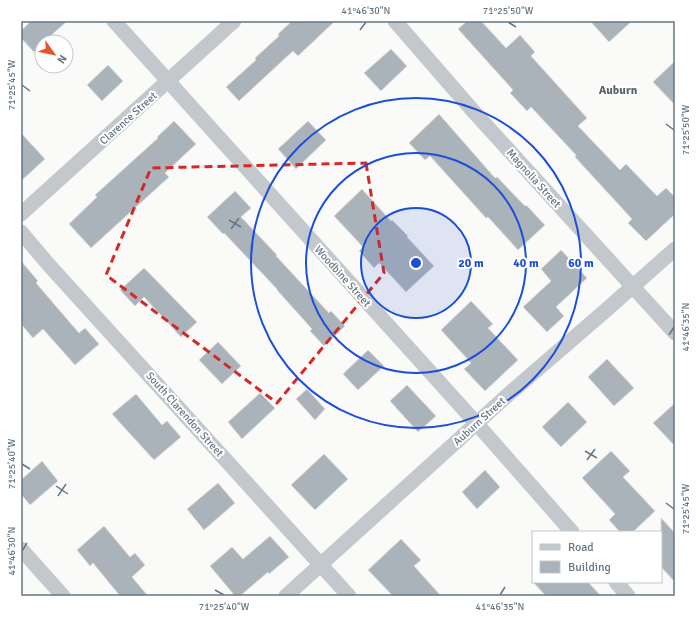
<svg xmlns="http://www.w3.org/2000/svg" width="696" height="617" font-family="Signika,sans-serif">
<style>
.building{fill:#aab3b9;stroke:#dcdcda}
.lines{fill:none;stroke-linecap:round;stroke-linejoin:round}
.minor{stroke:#c3c8cc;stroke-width:15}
.marked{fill:none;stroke:#d62828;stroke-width:3;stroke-dasharray:8 5;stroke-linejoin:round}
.ticks{fill:none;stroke:#657683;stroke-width:1.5}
.ring{fill:none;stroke:#1d4ed8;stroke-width:2}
.labels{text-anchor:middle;stroke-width:4;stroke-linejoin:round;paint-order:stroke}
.street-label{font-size:11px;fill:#657683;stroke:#fff}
.neighbourhood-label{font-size:12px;font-weight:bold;fill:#57646e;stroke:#fff}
.centre{fill:#1d4ed8;stroke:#fff;stroke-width:2}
.ring-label{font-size:12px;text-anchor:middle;font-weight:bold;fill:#1d4ed8;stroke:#fff;stroke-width:4;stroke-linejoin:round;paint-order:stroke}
.neatline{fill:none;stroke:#657683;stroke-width:1.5}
.ticks-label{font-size:10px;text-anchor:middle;fill:#657683}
</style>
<rect width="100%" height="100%" fill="#fafaf8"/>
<g class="building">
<polygon points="31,21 67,21 44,42 42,42 42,44 34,52 21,38 21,31"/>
<polygon points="292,21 335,21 298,56 293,51 239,101 226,87 256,60 255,58 279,36 278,34"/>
<polygon points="467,21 481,21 506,48 520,35 535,52 531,56 587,118 578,126 620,170 626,164 657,196 666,188 675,197 675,214 646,241 628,223 632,219 575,157 576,155 531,107 527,111 510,93 513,90 458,29"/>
<polygon points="590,21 632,21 609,42"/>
<polygon points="391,49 407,66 381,91 364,73"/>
<polygon points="675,61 675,105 653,82"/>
<polygon points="108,65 123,81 102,101 87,85"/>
<polygon points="439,114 495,178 497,177 525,206 526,205 545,225 518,250 488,217 486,218 430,156 425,160 409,143"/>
<polygon points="174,121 196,144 165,173 169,177 91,248 69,224 97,197 95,195 158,138 157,137"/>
<polygon points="308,121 326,140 296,169 278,149"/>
<polygon points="21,133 45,159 21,181"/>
<polygon points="362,189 391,221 392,220 408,236 407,237 434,266 406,292 379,263 374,268 359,251 363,247 334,216"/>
<polygon points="235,191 251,208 241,217 277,255 276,256 329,313 331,311 345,326 324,346 310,331 312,329 277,290 277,289 224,233 223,234 207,217"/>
<polygon points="561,250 587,278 556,307 564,316 547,332 523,307 551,281 541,269"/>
<polygon points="21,261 38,281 36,283 79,333 85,328 99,344 75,365 43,329 33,338 21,324"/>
<polygon points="144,268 197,322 181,337 144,297 135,306 120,290"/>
<polygon points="471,301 493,324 488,328 518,360 485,391 464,369 471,363 441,330"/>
<polygon points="218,342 241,366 222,384 199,360"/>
<polygon points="368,350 384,366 358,390 343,374"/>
<polygon points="607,359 634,388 614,406 588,377"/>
<polygon points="407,385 436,416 418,432 390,401"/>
<polygon points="307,389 325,409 315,420 296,399"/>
<polygon points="260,393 275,408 242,439 228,422"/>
<polygon points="136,394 162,425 167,421 181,437 154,460 112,414"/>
<polygon points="568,402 587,422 561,447 542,427"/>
<polygon points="675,403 675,446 653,423"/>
<polygon points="611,451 630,471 623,477 655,511 633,532 620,532 609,520 615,514 582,478"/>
<polygon points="324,454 348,479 315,510 291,485"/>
<polygon points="42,461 58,481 30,505 21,494 21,480"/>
<polygon points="485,470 500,487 477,509 462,492"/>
<polygon points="218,483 235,503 204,530 187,509"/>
<polygon points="661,518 675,533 675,582 661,567"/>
<polygon points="104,526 130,557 135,553 145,565 132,577 148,596 120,596 93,563 90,566 77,550"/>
<polygon points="270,536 289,557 269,574 268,572 240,596 235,596 210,566 232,547 243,559"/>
<polygon points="401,539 421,560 414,566 441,596 393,596 368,570"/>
<polygon points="533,582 588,582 601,596 546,596"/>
</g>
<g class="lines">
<g class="minor">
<polyline points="114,21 477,424 572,532"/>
<polyline points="395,21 474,112 675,333"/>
<polyline points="21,214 234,21"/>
<polyline points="21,232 48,264 349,596"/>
<polyline points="21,549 63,596"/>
<polyline points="616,582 628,596"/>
<polyline points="286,596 510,393 605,311 675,249"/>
</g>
</g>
<path class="marked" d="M366,163l18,110 -107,130 -171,-128 45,-107z"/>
<path class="ticks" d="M508,22l8,5M360,30l6,-8M22,85l8,6M666,124l8,6M229,220l12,7M231,229l8,-11M669,335l5,-8M585,451l12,7M587,460l8,-11M22,464l8,5M56,486l12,8M58,496l8,-12M666,503l8,6M22,551l5,-8M215,590l9,5M500,595l5,-8"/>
<circle cx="416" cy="263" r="55" fill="#1d4ed8" fill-opacity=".12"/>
<g class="ring">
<circle cx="416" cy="263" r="55"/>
<circle cx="416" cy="263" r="110"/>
<circle cx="416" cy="263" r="165"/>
</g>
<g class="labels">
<g class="street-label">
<text transform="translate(128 118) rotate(-42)" y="4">Clarence Street</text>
<text transform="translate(534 178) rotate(48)" y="4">Magnolia Street</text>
<text transform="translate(343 276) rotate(48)" y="4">Woodbine Street</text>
<text transform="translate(185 414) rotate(48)" y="4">South Clarendon Street</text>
<text transform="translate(479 421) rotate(-42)" y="4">Auburn Street</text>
</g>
<g class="neighbourhood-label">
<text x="618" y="94">Auburn</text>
</g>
</g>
<circle cx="416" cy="263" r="6" class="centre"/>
<g class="ring-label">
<text x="471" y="267">20 m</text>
<text x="526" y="267">40 m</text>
<text x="581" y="267">60 m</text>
</g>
<rect width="696" height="617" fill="none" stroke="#ffffff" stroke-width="44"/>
<rect x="532" y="531" width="130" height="52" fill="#ffffff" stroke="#c1c8cd"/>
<rect x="540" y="544" width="20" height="6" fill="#c3c8cc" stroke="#c1c8cd"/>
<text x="568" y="551" font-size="12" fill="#657683">Road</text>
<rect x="540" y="561" width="20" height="12" fill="#aab3b9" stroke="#c1c8cd"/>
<text x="568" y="571" font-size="12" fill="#657683">Building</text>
<g transform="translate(54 54) rotate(123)"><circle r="19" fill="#ffffff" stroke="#c1c8cd"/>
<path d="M0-3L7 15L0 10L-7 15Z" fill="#e4572e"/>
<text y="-6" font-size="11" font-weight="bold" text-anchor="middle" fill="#657683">N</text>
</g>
<rect x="22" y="22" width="652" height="573" class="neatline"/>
<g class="ticks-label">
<text x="366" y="14">41°46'30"N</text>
<text x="508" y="14">71°25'50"W</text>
<text transform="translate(11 85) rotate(-90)" y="4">71°25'45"W</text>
<text transform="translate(685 130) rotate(-90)" y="4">71°25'50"W</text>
<text transform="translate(685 327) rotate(-90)" y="4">41°46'35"N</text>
<text transform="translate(11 464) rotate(-90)" y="4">71°25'40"W</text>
<text transform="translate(685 509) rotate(-90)" y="4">71°25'45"W</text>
<text transform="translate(11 551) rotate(-90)" y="4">41°46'30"N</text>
<text x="224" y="610">71°25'40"W</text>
<text x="500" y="610">41°46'35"N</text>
</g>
</svg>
